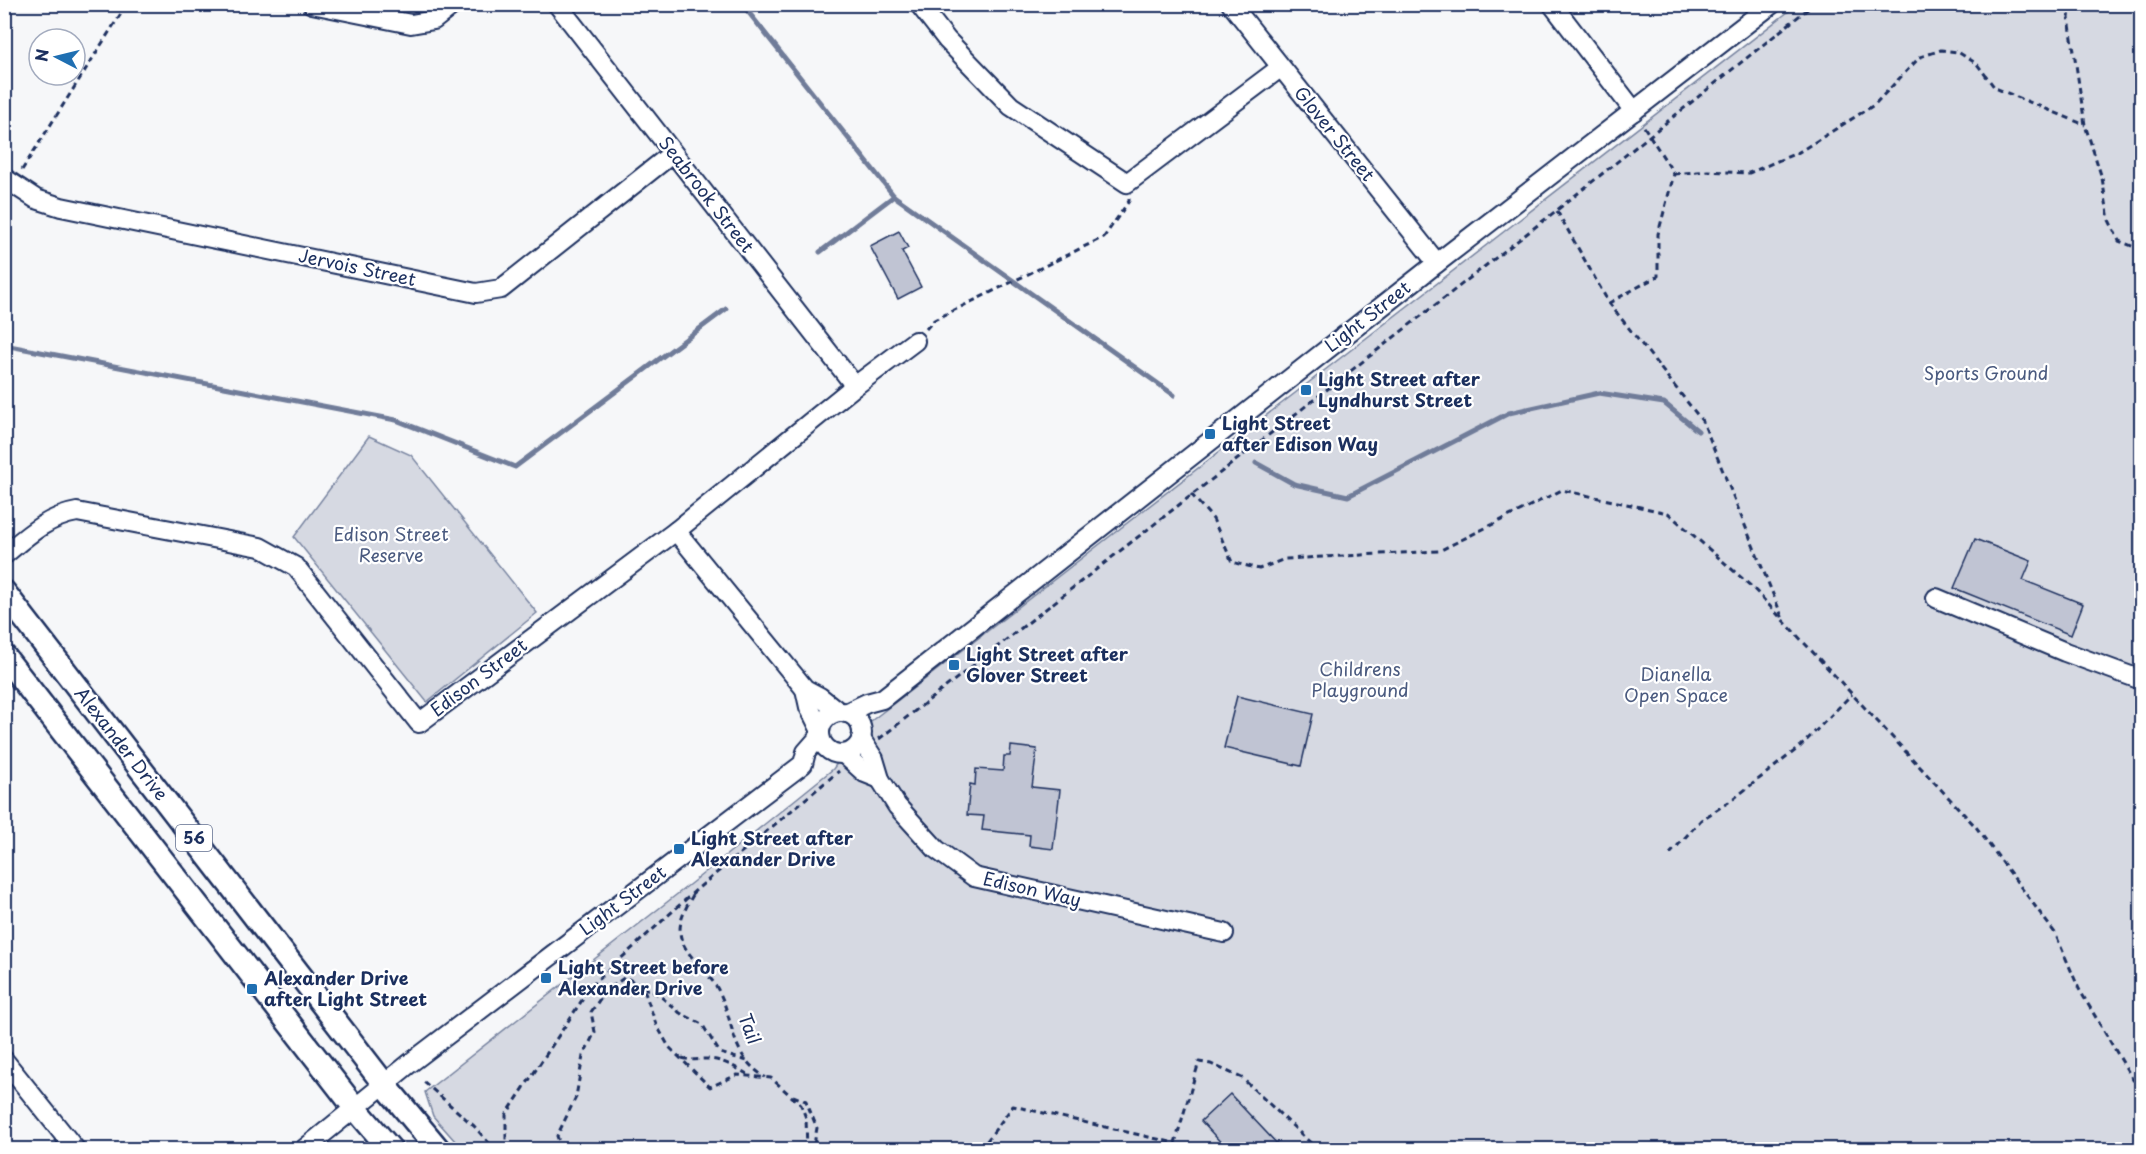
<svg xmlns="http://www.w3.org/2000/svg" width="2146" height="1154" font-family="'Playpen Sans',sans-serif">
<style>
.green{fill:#d6d9e2;stroke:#7884a0;stroke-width:1.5}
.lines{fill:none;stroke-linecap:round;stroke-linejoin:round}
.stream{stroke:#707c99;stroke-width:5}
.building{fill:#c0c4d3;stroke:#1b2f5e;stroke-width:1.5}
.minor-casing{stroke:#1b2f5e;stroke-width:22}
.major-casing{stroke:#1b2f5e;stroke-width:27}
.path{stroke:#1b2f5e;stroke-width:3;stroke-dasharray:6 4.5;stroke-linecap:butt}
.minor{stroke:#fff;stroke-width:18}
.major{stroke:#fff;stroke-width:22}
.poi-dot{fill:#1f6fb2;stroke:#fff;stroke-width:2}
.labels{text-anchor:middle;stroke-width:4.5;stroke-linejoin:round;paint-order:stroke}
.shield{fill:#fff;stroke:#5f6d8e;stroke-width:1.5}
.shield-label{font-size:16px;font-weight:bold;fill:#1b2f5e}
.street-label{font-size:18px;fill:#1b2f5e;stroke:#fff}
.park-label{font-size:18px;fill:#4a5a7f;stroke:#fff}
.poi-label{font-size:18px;font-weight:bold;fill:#1b2f5e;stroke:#fff;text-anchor:start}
</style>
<rect width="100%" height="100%" fill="#f6f7f9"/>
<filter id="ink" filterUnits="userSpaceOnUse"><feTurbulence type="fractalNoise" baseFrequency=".0167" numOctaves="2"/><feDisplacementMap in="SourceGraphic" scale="12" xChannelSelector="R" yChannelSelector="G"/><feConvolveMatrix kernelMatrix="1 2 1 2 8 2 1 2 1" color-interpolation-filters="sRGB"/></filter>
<g filter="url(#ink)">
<g class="green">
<polygon points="1797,5 2141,5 2141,1149 463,1150 433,1116 425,1092 699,877 833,769 862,728"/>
<polygon points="369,436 411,455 537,613 427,702 294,537"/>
</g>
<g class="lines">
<g class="stream">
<polyline points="742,4 894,196 1174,395"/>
<polyline points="820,252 894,196"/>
<polyline points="4,345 396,420 515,467 726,309"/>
<polyline points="1256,463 1294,484 1348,496 1509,413 1599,393 1664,403 1698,431"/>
</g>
</g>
<g class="building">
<polygon points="899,231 908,248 902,251 921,287 898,299 870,246"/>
<polygon points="1975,539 2031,561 2023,580 2083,604 2071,635 1954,588"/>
<polygon points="1237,696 1313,714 1301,766 1224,748"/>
<polygon points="1011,746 1037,749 1032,787 1060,790 1053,849 1029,846 1030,835 982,830 984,816 967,815 970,784 975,785 976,769 1003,771 1004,756 1010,756"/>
<polygon points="1230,1094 1282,1149 1227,1149 1201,1121"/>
</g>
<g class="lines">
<defs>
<g id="minor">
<polyline points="312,4 411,24 434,20 454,4"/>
<polyline points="557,4 855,386"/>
<polyline points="919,4 947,40 1011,106 1127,183 1280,68"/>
<polyline points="1231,4 1437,263"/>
<polyline points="1552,4 1634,111"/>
<polyline points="4,178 36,199 61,207 476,293 501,289 673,153"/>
<polyline points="676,531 805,689 820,697 839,712"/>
<path d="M4,555c23,-19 43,-38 73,-43l183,35 36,20 123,156 257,-192 179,-145 60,-45"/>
<polyline points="1936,598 2065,652 2136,678 2142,677"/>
<polyline points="805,689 809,707 820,729"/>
<circle cx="841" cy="733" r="21"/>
<polyline points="846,713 867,703 882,699 1437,263 1772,4"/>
<polyline points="861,739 874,759 880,779 897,806 936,849 974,877 1224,933"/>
<polyline points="844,754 865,773 880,779"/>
<polyline points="4,1060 76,1150"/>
<polyline points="303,1150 409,1064 803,764 806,752 820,736"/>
</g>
<g id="major">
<polyline points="4,592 384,1084 439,1150"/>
<polyline points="4,656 355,1108 391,1150"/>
</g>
</defs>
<use href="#minor" class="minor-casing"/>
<use href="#major" class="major-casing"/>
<g class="path">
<polyline points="2071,4 2069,18 2085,125 2102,178 2109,220 2119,241 2142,250"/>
<polyline points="22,170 127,4"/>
<polyline points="1674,174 1708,171 1749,173 1799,152 1874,105 1920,57 1941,50 1958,52 1977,64 1995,88 2085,125"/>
<polyline points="1557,211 1609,303 1703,422 1783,619"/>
<polyline points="1609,303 1658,276 1658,234 1674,174 1643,125"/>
<polyline points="926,329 934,320 1104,237 1129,201 1129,197"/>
<polyline points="1191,494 1213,519 1232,562 1259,569 1285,559 1439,551 1562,490 1668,513 1752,587 1976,827 2055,933 2079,989 2142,1095"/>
<polyline points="879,739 1557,210 1814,4"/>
<polyline points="1670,854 1701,820 1732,800 1801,746 1852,694"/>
<path d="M693,895c-7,12 -16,28 -12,43 4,16 26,34 35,48 20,34 11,67 49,91"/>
<polyline points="643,987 659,995 680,1013 702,1024 720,1053 747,1061"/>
<path d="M682,1058c9,3 15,1 25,1 15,0 29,9 42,16"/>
<polyline points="424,1082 474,1126 495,1150"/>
<polyline points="793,1096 806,1101 817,1128 813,1150"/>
<polyline points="506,1150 506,1115 592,985 696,890 839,771"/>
<polyline points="562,1150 557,1136 576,1097 583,1056 595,1032 591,1012 604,993 625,977 643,987 656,1024 669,1047 710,1087 737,1075 771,1078 801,1105 806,1118 807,1150"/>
<polyline points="722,1150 737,1150"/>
<polyline points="980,1150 1013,1106 1175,1143 1199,1062 1211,1064 1242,1078 1318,1150"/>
</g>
<use href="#minor" class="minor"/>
<use href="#major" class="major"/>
</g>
</g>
<g class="poi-dot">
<rect x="1300" y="384" width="12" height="12" rx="3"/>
<rect x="1204" y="428" width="12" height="12" rx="3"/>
<rect x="948" y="659" width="12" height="12" rx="3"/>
<rect x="673" y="843" width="12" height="12" rx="3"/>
<rect x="540" y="972" width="12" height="12" rx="3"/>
<rect x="246" y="983" width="12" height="12" rx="3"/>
</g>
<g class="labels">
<rect class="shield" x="176" y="825" width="36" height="26" rx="4.5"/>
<g class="shield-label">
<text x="194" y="844">56</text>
</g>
<g class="street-label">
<text transform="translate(1334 134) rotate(51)" y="6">Glover Street</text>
<text transform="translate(706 195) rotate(52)" y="6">Seabrook Street</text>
<text transform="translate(357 268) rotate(12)" y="6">Jervois Street</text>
<text transform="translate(1368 317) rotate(-38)" y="6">Light Street</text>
<text transform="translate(479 678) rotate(-37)" y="6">Edison Street</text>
<text transform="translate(121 744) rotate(52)" y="6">Alexander Drive</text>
<text transform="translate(1032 890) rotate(13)" y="6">Edison Way</text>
<text transform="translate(623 901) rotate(-37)" y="6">Light Street</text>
<text transform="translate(749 1029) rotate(70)" y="6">Tail</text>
</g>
<g class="park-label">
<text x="1986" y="380">Sports Ground</text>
<text x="391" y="541">Edison Street<tspan x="391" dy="21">Reserve</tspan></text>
<text x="1360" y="676">Childrens<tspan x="1360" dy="21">Playground</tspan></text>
<text x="1676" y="681">Dianella<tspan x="1676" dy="21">Open Space</tspan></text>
</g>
<g class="poi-label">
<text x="1318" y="386">Light Street after<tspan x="1318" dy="21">Lyndhurst Street</tspan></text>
<text x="1222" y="430">Light Street<tspan x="1222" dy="21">after Edison Way</tspan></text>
<text x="966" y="661">Light Street after<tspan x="966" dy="21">Glover Street</tspan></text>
<text x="691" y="845">Light Street after<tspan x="691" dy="21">Alexander Drive</tspan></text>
<text x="558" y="974">Light Street before<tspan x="558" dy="21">Alexander Drive</tspan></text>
<text x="264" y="985">Alexander Drive<tspan x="264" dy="21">after Light Street</tspan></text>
</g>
</g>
<rect width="2146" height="1154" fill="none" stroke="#fff" stroke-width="24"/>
<rect x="12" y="12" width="2122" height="1130" fill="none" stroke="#1b2f5e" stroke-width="2" filter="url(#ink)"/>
<g transform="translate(57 57) rotate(277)"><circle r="28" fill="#ffffff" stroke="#a4acbf" stroke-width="1.5"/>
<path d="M0-4.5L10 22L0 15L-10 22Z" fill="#1f6fb2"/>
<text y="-9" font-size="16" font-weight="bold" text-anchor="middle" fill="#1b2f5e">N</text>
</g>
</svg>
